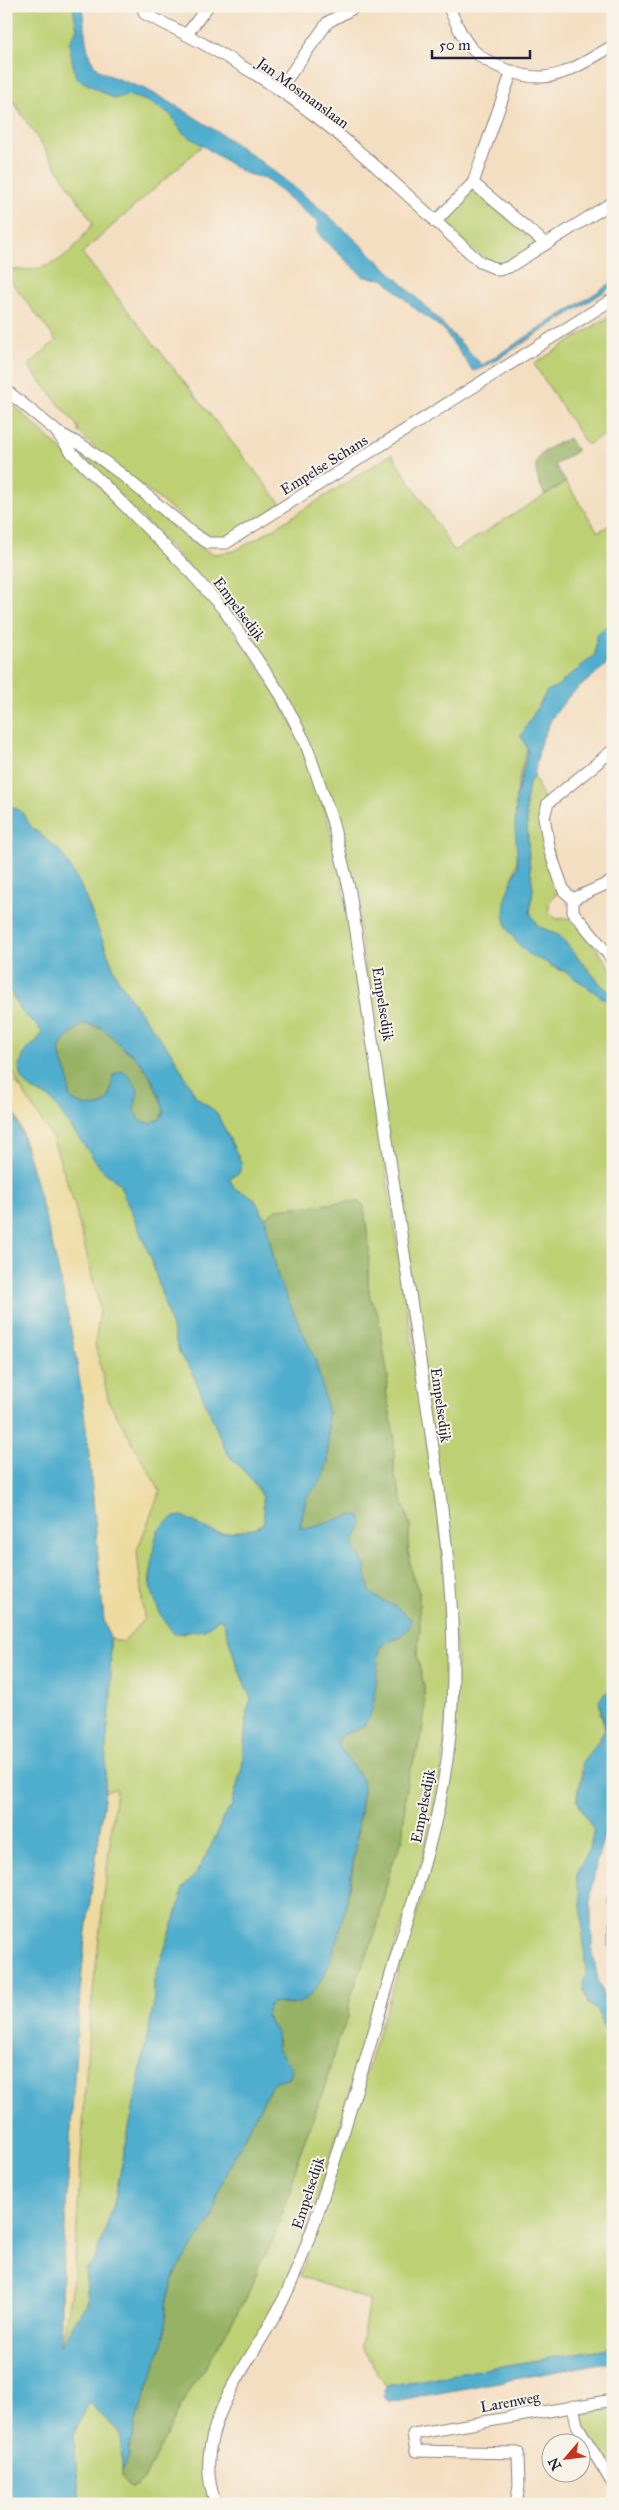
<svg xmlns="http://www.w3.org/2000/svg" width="619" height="2510" font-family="'IM FELL Great Primer',serif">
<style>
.green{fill:#bdd073;stroke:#707957}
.forest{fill:#96b265;stroke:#5c6a50}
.sand{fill:#eeda9e;stroke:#887e6c}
.water{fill:#50adce;stroke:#396884;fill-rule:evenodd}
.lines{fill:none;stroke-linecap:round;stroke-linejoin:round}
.street-casing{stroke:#8b807e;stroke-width:13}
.street{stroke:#fff;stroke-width:11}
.labels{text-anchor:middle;stroke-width:4;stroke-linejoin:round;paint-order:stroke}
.street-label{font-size:15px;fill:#22223b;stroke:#f7f3e8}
</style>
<rect width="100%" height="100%" fill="#f7f3e8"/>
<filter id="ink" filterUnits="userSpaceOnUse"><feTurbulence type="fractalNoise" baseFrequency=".02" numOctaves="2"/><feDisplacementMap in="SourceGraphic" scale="10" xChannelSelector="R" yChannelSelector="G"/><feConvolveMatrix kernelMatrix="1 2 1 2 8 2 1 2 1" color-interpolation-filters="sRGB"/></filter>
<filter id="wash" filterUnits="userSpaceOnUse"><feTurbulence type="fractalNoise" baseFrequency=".0096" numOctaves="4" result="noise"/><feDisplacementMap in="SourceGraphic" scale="20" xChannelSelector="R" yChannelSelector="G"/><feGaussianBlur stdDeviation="1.12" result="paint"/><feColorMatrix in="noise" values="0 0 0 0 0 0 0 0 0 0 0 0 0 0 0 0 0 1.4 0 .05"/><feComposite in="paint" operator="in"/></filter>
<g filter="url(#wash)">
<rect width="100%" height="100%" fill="#f4dec1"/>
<g class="green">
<path d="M10,6h63l4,23 -8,15 7,34 71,23 24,13 11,18 21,13 -121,108 199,251c-21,14 -50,41 -77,31l-107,-85 -19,-18v-5l-50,-61 28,-26 -50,-65v-6c44,5 63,-11 87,-46l-87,-133v-62l4,-7z"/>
<path d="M475,189l60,54c-9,6 -22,17 -33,20 -16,4 -47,-32 -58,-43l25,-27z"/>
<polygon points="613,314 613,451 603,435 587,445 534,364"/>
<path d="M6,398c110,105 233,208 297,349 18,41 30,95 40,138l99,657 7,134 -7,96 -16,75 -110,356c-10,28 -19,58 -32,85 -24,48 -79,119 -81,171 -1,15 3,30 7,45h-130l-7,-69 16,-32c35,29 34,29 33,74l22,2 47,-93 13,-16 47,-81 8,-25 13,-22 18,-50 9,-37 24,-63 14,-49 11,-26 2,-19 26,-67 14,-62 12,-28 5,-61 14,-41 4,-30 -1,-22 -7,-31 3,-26 -1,-38 -8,-19 -3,-24 2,-23 -16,-53v-38l-8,-44 2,-13 -10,-64 -8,-16 -2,-15 1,-34 -5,-43 -7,-5 -80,8 -12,9 -14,-22 -16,-7 -6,-11 13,-14 -26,-52 -20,-15 -23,-42 -37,-48 -18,-28 -38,-95 -21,-34 -28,-23 -10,-16 -15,-7z"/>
<path d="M82,451l25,17 62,56 31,24 15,6 19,-3 26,-14 132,-83 62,97 112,-69 32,50 15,-9v104l-4,-3 -13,11c0,6 2,14 -1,20 -5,10 -38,32 -48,36 -12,35 -27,71 -31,108 -2,26 7,56 -4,80l38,87 16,6 47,33v685l-9,4 -4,18 5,17 -24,41c3,12 -7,20 -3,32 3,11 13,18 16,29 -3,8 -4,17 -7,23 -7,13 -15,23 -7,38l6,81 -3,10 5,21 9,6 16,41v296l-227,39 -25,-40 8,-46 -69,-24 122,-378c9,-34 18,-67 25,-101 8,-46 8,-95 10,-142l-104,-774 -76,-201c-52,-84 -130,-155 -197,-227z"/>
<polygon points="534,776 545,802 558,887 556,894 549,902 549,912 557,919 568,918 576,922 613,971 613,994 602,986 560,936 538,926 530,913 533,889 529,860 526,803 529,783"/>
<path d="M6,984l16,28 17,15 3,6 -7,10 -9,7 14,44 10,4 52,72 17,13 32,75 29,97 11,14 36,84 25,27 11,17 1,25c-12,11 -42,14 -57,8 -5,-2 -10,-6 -14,-9l-41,45 -3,14 11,34 22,20 12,-4h10l16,-12 4,5 12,40 15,36 -4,12 -5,57 -11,39 -9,12 -3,11 -23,44 -13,14 -6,25 -23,67v23l-40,201 -19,55 -10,10 3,32 -27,46 13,-74 15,-247 27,-237 -11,2 1,-47 5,-46 -1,-60 13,4 21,-23 -7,-68 23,-60 -51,-89 -14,-58 5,-35 -26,-106 -22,-66 -31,-48 -15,-32z"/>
<polygon points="613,2409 613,2474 580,2422 582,2415"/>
</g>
<g class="forest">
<path d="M569,438l8,13 -22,14 11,17 -21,13c-18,-35 -9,-42 24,-57z"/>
<path d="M83,1024c22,2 21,6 36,20 4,5 11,8 15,12 15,14 24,35 30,55l-4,8 -9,4 -10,-1 -7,-12 4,-20 -27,-3c0,4 -1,9 -3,12 -7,13 -32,7 -39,-3 5,-38 -32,-40 14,-72z"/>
<path d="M357,1201l7,5 5,43 -1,34 2,15 8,16 10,64 -2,13 8,44v38l16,53 -2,23 3,24 8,19 1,38 -3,26 7,31 1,22 -4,30 -14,41 -5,61 -12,28 -14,62 -26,67 -2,19 -11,26 -14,49 -24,63 -9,37 -18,50 -13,22 -8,25 -47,81 -13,16 -47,93 -7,8 -7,1 -8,-11v-6l7,-15v-8l6,-24 30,-87 1,-32 6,-24 6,-14 34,-47 5,-23 10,-27 44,-84 5,-6 14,-2c4,-13 -6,-18 -13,-29 2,-14 -4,-21 -11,-33l2,-10 5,-3 20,2 51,-91 8,-40 11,-84 -5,-17 -20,-28 1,-9 18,-6 9,-7 14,-76 6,-6 13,-3 -4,-32 -18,-8 -8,-8 -8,-32 -8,-13 9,-21 -10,-10 -38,15h-14l6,-31 17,-20 5,-17v-48l-41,-116 -9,-19 -13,-60 12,-9z"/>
</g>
<g class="sand">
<polygon points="6,1071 21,1089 52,1137 74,1203 100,1309 95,1344 109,1402 160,1491 137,1551 144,1619 123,1642 110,1638 104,1621 76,1358 56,1267 23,1135 6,1087"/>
<polygon points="116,1789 89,2026 74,2273 61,2347 61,2289 78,2015 85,1938 105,1791"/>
</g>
<g class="water">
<path d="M73,6h9c3,18 2,49 15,62 11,10 39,16 52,23 28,14 55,32 81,49 92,62 176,145 252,225l131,-83v4l-128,81 -12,4 -30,-42 -26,-19 -34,-31 -19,-2 -43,-40 -3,-5 -1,-10 -51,-43 -22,-6 -62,-41 -12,-18 -23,-13 -20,-6 -12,4 -39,-21 -7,-34 8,-15z"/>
<polygon points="609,624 613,627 613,659 568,697 552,718 540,744 534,776 529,783 526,803 529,860 533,889 530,913 538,926 560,936 602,986 613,994 613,1005 566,972 530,955 517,943 507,928 504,914 506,895 518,866 515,825 516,798 528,750 521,736 547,691 556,687 595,655 596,635"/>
<path d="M6,804l15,7 10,16 28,23 21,34 38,95 18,28 37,48 23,42 20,15 26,52 -3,9 -10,5 6,11 16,7 4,4 10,18 13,60 37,81 7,27 6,27v48l-5,17 -17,20 -6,30c22,2 40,-16 61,-12l1,8 -9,21 12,21 4,24 8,8 18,8 16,13c-1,19 -20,17 -31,28 -4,19 -3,66 -15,77 -8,7 -17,8 -26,12l-1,9 24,35 1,10c-8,45 -18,193 -64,213 -8,3 -18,0 -27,0l-4,3 -2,10 10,15 1,18 13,16 2,5 -3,9 -13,1 -5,6 -44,84 -10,27 -5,23 -34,47 -6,14 -6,24 -1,32 -30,87 -6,24v8l-7,15 -1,-37 -32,-31 -16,32 7,69h-74v-1417c30,87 54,179 70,271 15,86 19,176 28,263l6,17 1,60 -5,46 -1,47 -20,147 -7,77 -17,274 -1,57 28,-45 -3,-32 10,-10 19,-55 40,-201v-23l23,-67 6,-25 13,-14 23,-44 3,-11 9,-12 11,-39 5,-57 4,-12 -15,-36 -12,-40 -4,-5 -16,12 -30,4 -14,-20 -10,-28 4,-42 4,-14 15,-13 10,-1 24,14 16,4 35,-7 6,-5 -1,-25 -11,-17 -25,-27 -36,-84 -11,-14 -29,-97 -32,-75 -17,-13 -52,-72 -18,-8 -10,-11 -3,-13 7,-16 9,-7 7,-10 -3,-6 -17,-15 -16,-28zM83,1024c21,1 22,6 36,20 4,5 10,7 15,12 15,14 25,35 30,55l-4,8 -9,4 -10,-1 -7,-12 4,-20 -9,-15 -7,-4 -9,4c-1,7 -1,17 -4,24 -8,13 -33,7 -40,-3 5,-38 -32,-40 14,-72z"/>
<path d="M613,1690v10l-5,2 1,8 4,2v92l-17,60 -5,31v26l2,33 5,27 15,41v29l-16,-41 -9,-6 -4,-12 -1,-9 3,-10 -6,-81c-8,-15 0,-25 7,-38 3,-6 4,-15 7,-23l-16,-29 -1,-7 6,-18 -1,-15 19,-24 4,-9 -6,-28 5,-7z"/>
<polygon points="613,2347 613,2361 390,2402 384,2398 383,2391 386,2386"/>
</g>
</g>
<g filter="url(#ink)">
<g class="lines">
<defs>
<g id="street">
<path d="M142,6l3,8c46,22 91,47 133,75 73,49 137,114 202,173l19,8 10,-3 104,-65"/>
<path d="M448,6c7,14 14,33 25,44 15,15 48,28 70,27 24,-1 49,-20 70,-31"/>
<polyline points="187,34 208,6"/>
<polyline points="279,90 328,22 357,6"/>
<polyline points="473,183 512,71"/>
<polyline points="435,222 473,183 546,244"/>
<path d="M6,390l49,40 17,23 111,111 41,46 57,85 25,49 26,76 18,72 91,609c10,78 16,155 9,234 -7,75 -29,140 -51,212 -27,92 -54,184 -84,274 -12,34 -24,67 -42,98 -31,55 -84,118 -57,185"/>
<polyline points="59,433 85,447 121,474 191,532 208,543 226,543 613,299"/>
<polyline points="613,750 548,803 544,817 550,852 564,891 573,899 573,912 613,960"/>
<polyline points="573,899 613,881"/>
<polyline points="613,1899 613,1945"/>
<polyline points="573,2406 577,2425 613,2484"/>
<polyline points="516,2504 519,2486 518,2453 416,2451 413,2434 613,2400"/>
</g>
</defs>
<use href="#street" class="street-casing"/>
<use href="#street" class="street"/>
</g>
</g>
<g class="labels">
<g class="street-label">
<text transform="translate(303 93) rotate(36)" y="5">Jan Mosmanslaan</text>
<text transform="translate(324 465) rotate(-32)" y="5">Empelse Schans</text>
<text transform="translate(239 609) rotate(53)" y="5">Empelsedijk</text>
<text transform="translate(383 1004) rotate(81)" y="5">Empelsedijk</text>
<text transform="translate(441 1405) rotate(82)" y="5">Empelsedijk</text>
<text transform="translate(423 1806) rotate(-79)" y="5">Empelsedijk</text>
<text transform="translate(308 2193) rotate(-72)" y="5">Empelsedijk</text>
<text transform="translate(510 2402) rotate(-10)" y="5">Larenweg</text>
</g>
</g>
<rect width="619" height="2510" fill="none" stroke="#f7f3e8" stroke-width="25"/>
<g transform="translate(566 2458) rotate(242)"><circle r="24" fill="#f7f3e8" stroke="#a29fa3"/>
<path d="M0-4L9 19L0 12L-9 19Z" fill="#c8321e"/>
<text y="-8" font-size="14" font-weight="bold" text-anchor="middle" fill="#22223b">N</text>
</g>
<path d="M432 50v8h98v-8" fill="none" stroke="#22223b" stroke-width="2.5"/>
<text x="439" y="50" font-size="15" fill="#22223b" stroke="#f7f3e8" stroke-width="4" paint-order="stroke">50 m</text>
</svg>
